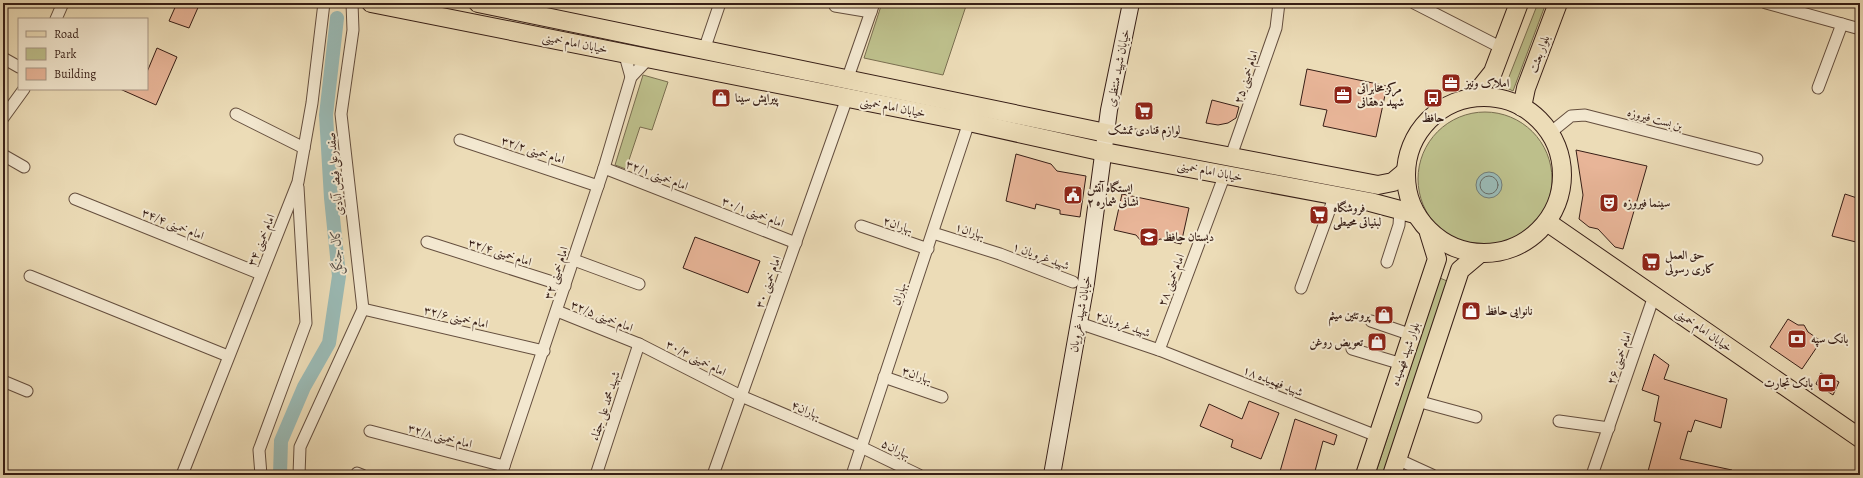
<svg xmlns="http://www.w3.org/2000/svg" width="1863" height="478" font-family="Alegreya,Amiri,serif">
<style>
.green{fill:#bdbf8b;stroke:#7a6e50}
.water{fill:#9abab5;stroke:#727c75}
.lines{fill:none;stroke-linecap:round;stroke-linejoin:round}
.shore{stroke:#686c66;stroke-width:1}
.canal{stroke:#9abab5;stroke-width:14}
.building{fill:#e8b598;stroke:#371e16}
.street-casing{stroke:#644e3e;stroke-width:13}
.secondary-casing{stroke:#371e16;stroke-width:18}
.primary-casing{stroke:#371e16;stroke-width:20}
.street{stroke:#f3e8d0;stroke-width:11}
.secondary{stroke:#f3e8d0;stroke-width:16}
.primary{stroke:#ecdcb7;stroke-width:18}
.labels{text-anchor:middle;stroke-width:4;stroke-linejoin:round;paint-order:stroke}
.street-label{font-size:12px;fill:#371e16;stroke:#f3e8d0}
.poi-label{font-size:12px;font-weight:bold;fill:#371e16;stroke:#f3e8d0;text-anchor:start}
.water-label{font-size:13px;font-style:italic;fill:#554d46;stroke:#f3e8d0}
</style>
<rect width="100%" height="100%" fill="#ecdcb7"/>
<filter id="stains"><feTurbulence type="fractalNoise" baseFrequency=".005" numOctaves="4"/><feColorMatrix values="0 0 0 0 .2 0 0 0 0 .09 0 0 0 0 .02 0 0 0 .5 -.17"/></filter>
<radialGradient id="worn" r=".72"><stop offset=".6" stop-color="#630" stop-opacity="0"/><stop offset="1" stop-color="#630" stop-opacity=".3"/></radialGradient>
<g class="green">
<polygon points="882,3 967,3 943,75 864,58"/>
<polygon points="1538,3 1546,3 1513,91 1505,87"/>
<polygon points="643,75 668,82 652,130 640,127 626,169 615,165"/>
<circle cx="1485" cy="179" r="67"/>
<polygon points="1440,278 1447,281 1383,475 1375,475"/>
</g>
<circle class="water" cx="1489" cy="185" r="13"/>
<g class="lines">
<circle class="shore" cx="1489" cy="185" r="9"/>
<polyline class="canal" points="280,475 281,441 304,387 329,343 339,276 331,198 326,115 337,18"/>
</g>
<g class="building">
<polygon points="177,3 200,3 189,28 169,21"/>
<polygon points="157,48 177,57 156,105 120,89 147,89 147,72"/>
<polygon points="1307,69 1387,86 1376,137 1323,126 1327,110 1300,105"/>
<polygon points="1212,100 1239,107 1236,118 1228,123 1218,125 1206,123"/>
<polygon points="1576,150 1647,166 1623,249 1615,247 1598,229 1589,227 1579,219 1583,195"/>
<polygon points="1016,154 1051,164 1057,171 1086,176 1080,217 1060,214 1060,210 1036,204 1035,209 1006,201"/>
<polygon points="1122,194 1189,208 1181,244 1160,239 1154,243 1141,241 1136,235 1114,230"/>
<polygon points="1845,194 1860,199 1860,243 1832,236"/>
<polygon points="695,237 760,261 748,293 683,268"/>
<polygon points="1788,319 1798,325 1804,325 1808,332 1821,341 1802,369 1770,347"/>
<polygon points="1654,354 1669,365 1664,379 1727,399 1721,428 1695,420 1691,432 1688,431 1680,459 1732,470 1731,475 1647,475 1661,423 1654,421 1659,396 1642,390"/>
<polygon points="1821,373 1839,382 1833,395 1816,384"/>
<polygon points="1249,401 1279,413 1261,459 1231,447 1233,440 1200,426 1209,404 1242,419"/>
<polygon points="1295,419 1337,435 1334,445 1323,441 1314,475 1279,475"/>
</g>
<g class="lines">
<defs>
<g id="street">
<polyline points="1414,3 1502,48"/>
<polyline points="1766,3 1860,29"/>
<polyline points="835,6 871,12"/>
<polyline points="56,19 63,3"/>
<polyline points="704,50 720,3"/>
<polyline points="624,52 631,77"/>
<polyline points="3,58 19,67"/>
<polyline points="847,80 874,3"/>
<polyline points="1818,88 1842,24"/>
<polyline points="236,114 304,148"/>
<polyline points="3,118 24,89"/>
<polyline points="1550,133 1571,116 1585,115 1757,159"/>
<polyline points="460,140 598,186"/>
<polyline points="3,155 24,167"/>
<polyline points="1231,156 1276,28 1279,3"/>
<polyline points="604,168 796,243"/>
<polyline points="75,199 261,274"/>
<polyline points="861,226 928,249"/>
<polyline points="933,233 1000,254 1073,282"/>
<polyline points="427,242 565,286"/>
<polyline points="574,260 639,284"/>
<polyline points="1387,262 1399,225 1400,210"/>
<polyline points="30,276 228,356"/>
<polyline points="1301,288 1335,195"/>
<polyline points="363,309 544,351"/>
<polyline points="557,311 639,344 741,396 861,447 919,475"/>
<polyline points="1371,321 1412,335"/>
<polyline points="1079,323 1159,350 1377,436"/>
<polyline points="1352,349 1402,364"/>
<polyline points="1159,350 1225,174"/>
<polyline points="884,377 942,397"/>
<polyline points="3,381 27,391"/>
<polyline points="1417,401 1476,417"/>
<polyline points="1559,421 1609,428"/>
<polyline points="370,431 504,466"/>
<polyline points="1397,459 1432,475"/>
<polyline points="357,473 362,475"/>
<polyline points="182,475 298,182 312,103 324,3"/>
<polyline points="261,475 259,450 306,323 298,187"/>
<polyline points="299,475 300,447 363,309 341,114 353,30 352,3"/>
<polyline points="501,475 604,168 631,77 650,57"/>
<polyline points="596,475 639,344"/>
<polyline points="713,475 847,98"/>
<polyline points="852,475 969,122"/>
<polyline points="1592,475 1654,296"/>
</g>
<polyline id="secondary" points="1052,475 1086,283 1109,110 1131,3"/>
<g id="primary">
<polyline points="371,3 969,122 1104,152 1370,202 1415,214"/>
<polyline points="478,3 1106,133 1378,185 1393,182 1405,172"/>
<circle cx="1484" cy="175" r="78"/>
<polyline points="1473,97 1493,72 1519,3"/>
<polyline points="1522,107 1526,88 1558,3"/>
<polyline points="1547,222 1860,438"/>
<polyline points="1365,475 1437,259 1429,233"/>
<polyline points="1392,475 1460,270 1479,254"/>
</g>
</defs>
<use href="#street" class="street-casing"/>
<use href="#secondary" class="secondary-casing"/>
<use href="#primary" class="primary-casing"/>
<use href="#street" class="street"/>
<use href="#secondary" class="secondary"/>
<use href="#primary" class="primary"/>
</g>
<defs>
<symbol id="office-square" viewBox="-11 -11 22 22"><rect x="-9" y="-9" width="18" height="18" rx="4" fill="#8f2418" stroke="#f3e8d0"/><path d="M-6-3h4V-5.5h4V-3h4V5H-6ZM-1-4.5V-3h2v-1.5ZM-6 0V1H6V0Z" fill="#fff"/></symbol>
<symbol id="shop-square" viewBox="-11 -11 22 22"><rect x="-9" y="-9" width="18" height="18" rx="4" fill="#8f2418" stroke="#f3e8d0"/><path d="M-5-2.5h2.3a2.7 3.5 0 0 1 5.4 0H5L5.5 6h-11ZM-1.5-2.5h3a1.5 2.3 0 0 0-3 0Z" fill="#fff"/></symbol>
<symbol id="bus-square" viewBox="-11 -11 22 22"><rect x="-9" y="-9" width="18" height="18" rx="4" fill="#8f2418" stroke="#f3e8d0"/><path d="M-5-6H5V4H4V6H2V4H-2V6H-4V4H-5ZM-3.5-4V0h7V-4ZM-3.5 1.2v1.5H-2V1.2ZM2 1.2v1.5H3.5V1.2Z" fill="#fff"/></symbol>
<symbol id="supermarket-square" viewBox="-11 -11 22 22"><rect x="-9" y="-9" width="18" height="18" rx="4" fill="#8f2418" stroke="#f3e8d0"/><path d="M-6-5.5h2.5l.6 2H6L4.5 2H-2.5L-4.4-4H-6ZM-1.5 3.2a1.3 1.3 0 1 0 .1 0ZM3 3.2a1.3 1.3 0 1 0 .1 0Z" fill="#fff"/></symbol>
<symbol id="civic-square" viewBox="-11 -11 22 22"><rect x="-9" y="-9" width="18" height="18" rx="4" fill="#8f2418" stroke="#f3e8d0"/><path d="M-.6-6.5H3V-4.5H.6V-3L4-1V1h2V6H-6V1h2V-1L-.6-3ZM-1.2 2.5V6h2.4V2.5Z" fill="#fff"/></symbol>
<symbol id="theatre-square" viewBox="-11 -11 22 22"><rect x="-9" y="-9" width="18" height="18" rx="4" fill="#8f2418" stroke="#f3e8d0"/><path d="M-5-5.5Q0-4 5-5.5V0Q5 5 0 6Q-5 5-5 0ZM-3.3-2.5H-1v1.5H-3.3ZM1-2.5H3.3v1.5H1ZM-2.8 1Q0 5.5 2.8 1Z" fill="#fff"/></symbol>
<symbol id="school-square" viewBox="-11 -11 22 22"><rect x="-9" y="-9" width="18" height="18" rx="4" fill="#8f2418" stroke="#f3e8d0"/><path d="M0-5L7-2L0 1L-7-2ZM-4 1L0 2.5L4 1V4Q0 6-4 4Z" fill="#fff"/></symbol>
<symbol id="bank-square" viewBox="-11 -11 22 22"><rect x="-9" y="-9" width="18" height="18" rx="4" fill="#8f2418" stroke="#f3e8d0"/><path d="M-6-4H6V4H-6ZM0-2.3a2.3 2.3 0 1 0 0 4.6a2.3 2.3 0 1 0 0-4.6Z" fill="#fff"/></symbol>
</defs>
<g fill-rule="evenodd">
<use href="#office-square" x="1440" y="72" width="22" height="22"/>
<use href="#office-square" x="1332" y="84" width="22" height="22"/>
<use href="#shop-square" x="710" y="87" width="22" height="22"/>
<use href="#bus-square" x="1422" y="87" width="22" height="22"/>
<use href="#supermarket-square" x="1133" y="100" width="22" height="22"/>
<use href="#civic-square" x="1062" y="184" width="22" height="22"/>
<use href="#theatre-square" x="1598" y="192" width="22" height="22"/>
<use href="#supermarket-square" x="1308" y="204" width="22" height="22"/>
<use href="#school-square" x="1138" y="226" width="22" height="22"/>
<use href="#supermarket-square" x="1640" y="251" width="22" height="22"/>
<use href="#shop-square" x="1460" y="300" width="22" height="22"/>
<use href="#shop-square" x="1373" y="304" width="22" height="22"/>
<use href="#bank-square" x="1786" y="328" width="22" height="22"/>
<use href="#shop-square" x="1366" y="331" width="22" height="22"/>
<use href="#bank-square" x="1816" y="372" width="22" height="22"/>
</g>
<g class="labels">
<g class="street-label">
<text transform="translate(575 43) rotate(11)" y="4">خیابان امام خمینی</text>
<text transform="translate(1539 54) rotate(-70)" y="4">بلوار بعثت</text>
<text transform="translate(1118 68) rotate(-79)" y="4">خیابان شهید منتظری</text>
<text transform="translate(1246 77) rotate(-72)" y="4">امام خمینی ۲۵</text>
<text transform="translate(893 107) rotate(11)" y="4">خیابان امام خمینی</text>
<text transform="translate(1655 119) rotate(15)" y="4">بن بست فیروزه</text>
<text transform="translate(533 150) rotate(18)" y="4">امام خمینی ۳۲/۲</text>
<text transform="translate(1210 171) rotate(11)" y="4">خیابان امام خمینی</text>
<text transform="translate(335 174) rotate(-96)" y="4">صفدرعلی فیض آبادی</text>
<text transform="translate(657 175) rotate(21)" y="4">امام خمینی ۳۲/۱</text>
<text transform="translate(753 212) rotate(21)" y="4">امام خمینی ۳۰/۱</text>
<text transform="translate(173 224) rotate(22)" y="4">امام خمینی ۳۴/۴</text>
<text transform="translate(898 225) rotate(19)" y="4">بهاران۲</text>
<text transform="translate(970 231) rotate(18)" y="4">بهاران۱</text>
<text transform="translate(261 240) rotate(-68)" y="4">امام خمینی ۳۴</text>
<text transform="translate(500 252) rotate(18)" y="4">امام خمینی ۳۲/۴</text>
<text transform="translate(1041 256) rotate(20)" y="4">شهید غرویان ۱</text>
<text transform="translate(556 273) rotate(-72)" y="4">امام خمینی ۳۲</text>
<text transform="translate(1171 280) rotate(-69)" y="4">امام خمینی ۲۸</text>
<text transform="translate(768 282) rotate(-70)" y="4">امام خمینی ۳۰</text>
<text transform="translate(899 294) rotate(-71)" y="4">بهاران</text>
<text transform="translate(1080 314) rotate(-80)" y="4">خیابان شهید غرویان</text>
<text transform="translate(602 316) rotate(22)" y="4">امام خمینی ۳۲/۵</text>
<text transform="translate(456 317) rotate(13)" y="4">امام خمینی ۳۲/۶</text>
<text transform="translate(1123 324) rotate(19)" y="4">شهید غرویان۲</text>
<text transform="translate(1704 330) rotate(35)" y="4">خیابان امام خمینی</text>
<text transform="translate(1405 354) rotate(-71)" y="4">بلوار شهید فهمیده</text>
<text transform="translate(696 358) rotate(27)" y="4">امام خمینی ۳۰/۳</text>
<text transform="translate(1619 358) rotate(-71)" y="4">امام خمینی ۲۶</text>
<text transform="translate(917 375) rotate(19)" y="4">بهاران۳</text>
<text transform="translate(1273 381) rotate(22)" y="4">شهید فهمیده ۱۸</text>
<text transform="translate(605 406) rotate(-72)" y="4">شهید محمد علی جفاء</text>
<text transform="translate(806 410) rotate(23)" y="4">بهاران۴</text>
<text transform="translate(440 436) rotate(15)" y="4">امام خمینی ۳۲/۸</text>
<text transform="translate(896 449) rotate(26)" y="4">بهاران۵</text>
</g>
<g class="poi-label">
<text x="1465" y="87">املاک ونیز</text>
<text x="1357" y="92">مرکز مخابراتی<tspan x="1357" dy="14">شهید دهقانی</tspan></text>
<text x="735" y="102">پیرایش سینا</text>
<text x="1433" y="122" text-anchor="middle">حافظ</text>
<text x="1144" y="134" text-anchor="middle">لوازم قنادی تمشک</text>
<text x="1087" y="192">ایستگاه آتش<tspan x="1087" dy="14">نشانی شماره ۲</tspan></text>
<text x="1623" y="207">سینما فیروزه</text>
<text x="1333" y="212">فروشگاه<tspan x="1333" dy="14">لبنیاتی محیطی</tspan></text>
<text x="1163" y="241">دبستان حافظ</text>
<text x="1665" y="259">حق العمل<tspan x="1665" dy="14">کاری رسولی</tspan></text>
<text x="1485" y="315">نانوایی حافظ</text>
<text x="1370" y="319" text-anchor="end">پروتئین میثم</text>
<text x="1811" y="343">بانک سپه</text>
<text x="1363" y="346" text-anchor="end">تعویض روغن</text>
<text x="1813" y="387" text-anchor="end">بانک تجارت</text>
</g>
<g class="water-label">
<text transform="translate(336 252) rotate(-94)" y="5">کال جنگل</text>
</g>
</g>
<rect width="1863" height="478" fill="none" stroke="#ecdcb7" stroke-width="16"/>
<rect x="4" y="4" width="1855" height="470" fill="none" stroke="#371e16" stroke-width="2"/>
<rect x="8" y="8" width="1847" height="462" fill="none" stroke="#371e16"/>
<rect x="18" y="18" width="130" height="72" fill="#f3e8d0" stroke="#a89786"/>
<rect x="26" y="31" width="20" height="6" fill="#ecdcb7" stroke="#a89786"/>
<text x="54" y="38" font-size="12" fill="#371e16">Road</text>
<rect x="26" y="48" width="20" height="12" fill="#bdbf8b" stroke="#a89786"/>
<text x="54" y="58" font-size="12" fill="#371e16">Park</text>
<rect x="26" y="68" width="20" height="12" fill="#e8b598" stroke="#a89786"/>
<text x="54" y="78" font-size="12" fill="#371e16">Building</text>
<rect width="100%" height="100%" filter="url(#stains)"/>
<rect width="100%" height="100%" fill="url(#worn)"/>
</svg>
